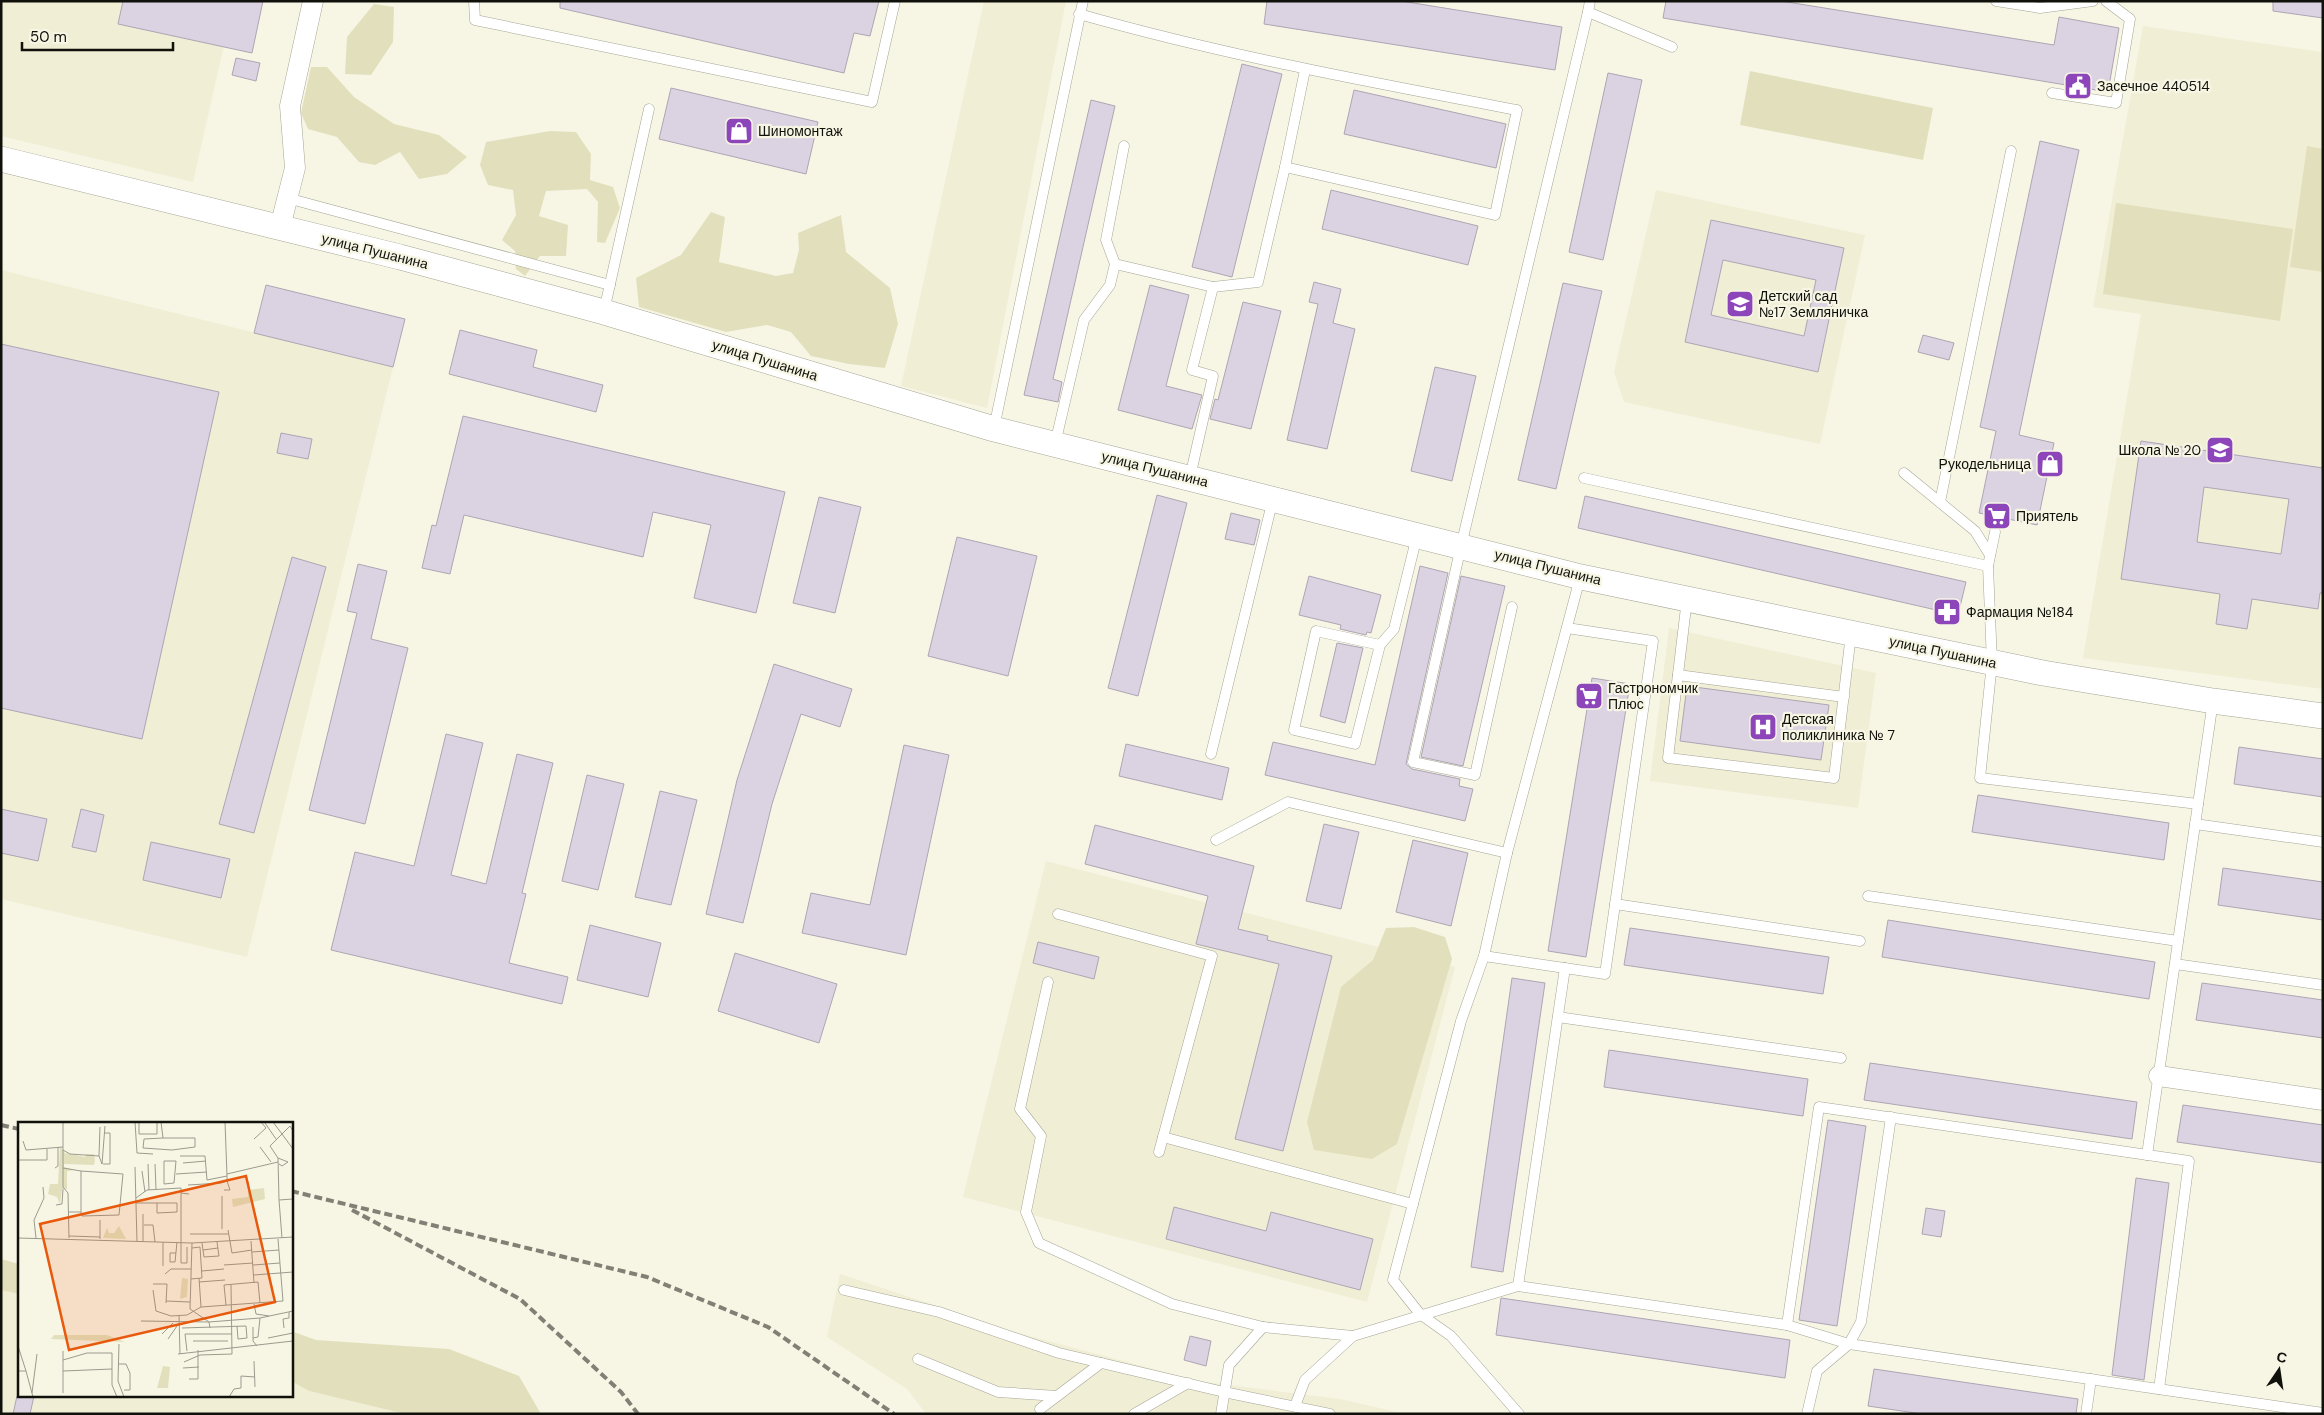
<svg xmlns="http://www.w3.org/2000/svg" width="2324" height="1415" font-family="'DM Sans',sans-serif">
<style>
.built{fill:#f0eed5}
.green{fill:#e2e0bc}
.building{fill:#dbd3e2;stroke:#ada5b4;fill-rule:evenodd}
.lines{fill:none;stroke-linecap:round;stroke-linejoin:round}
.service-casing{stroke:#a6a595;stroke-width:11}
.minor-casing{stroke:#a6a595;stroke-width:21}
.tertiary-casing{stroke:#a6a595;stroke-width:26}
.service{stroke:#fff;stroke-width:10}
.minor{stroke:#fff;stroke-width:20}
.tertiary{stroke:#fff;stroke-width:25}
.rail{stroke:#818075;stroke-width:4;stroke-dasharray:8 4;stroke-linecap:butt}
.labels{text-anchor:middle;stroke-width:4.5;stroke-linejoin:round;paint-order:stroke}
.poi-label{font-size:14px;fill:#11110b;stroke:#f7f6e5;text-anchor:start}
.street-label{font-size:14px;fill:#11110b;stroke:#f7f6e5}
.inset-road{fill:none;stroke:#9b9a8e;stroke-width:1}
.view{fill:#e8590c;fill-opacity:0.15;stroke:#e8590c;stroke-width:2.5}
.inset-edge{fill:none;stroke:#11110b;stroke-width:2.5}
</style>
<rect width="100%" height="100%" fill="#f7f6e5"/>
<g class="built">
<polygon points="1,1 234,1 193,182 1,136"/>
<polygon points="984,1 1066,1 987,408 901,386"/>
<polygon points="2143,26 2323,52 2323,689 2083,658 2141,314 2093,307"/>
<polygon points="1656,190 1865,235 1820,444 1624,402 1614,372"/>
<polygon points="1,270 393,367 247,957 1,899"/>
<polygon points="1669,628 1876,673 1858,808 1650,781"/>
<polygon points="1046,861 1455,967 1367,1302 963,1197"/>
<polygon points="840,1274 1022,1334 1198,1381 1340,1399 1406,1414 926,1414 907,1389 827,1337"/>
<polygon points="1,1290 19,1294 19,1396 291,1396 291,1381 309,1391 405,1414 1,1414"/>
</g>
<g class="green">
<polygon points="374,4 394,7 393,42 371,75 345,74 347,37"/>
<polygon points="311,67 327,67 354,97 394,124 439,135 467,157 447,174 419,179 400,152 375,165 359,162 337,137 308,129 301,113"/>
<polygon points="1750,71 1933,108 1923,160 1740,125"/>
<polygon points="550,131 576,132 591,154 590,180 613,187 620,208 605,243 597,242 598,202 587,189 546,191 539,216 568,225 566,256 540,256 525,276 516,269 515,251 502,240 516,215 513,190 488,185 480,165 486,142"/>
<polygon points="2307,146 2323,149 2323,272 2290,267"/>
<polygon points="2116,203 2293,229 2280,321 2103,294"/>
<polygon points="711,212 725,217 719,262 776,276 793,273 799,250 798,233 841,215 846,252 890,288 898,324 885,368 849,364 811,356 791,332 767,325 726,332 639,307 636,278 681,255"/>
<polygon points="1414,927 1445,937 1452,959 1397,1144 1372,1159 1314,1150 1307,1122 1341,987 1373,960 1386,928"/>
<polygon points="1,1259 19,1264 19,1294 1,1290"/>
<polygon points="291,1331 316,1340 449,1349 519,1376 541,1414 405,1414 309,1391 291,1381"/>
</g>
<g class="building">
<polygon points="123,1 263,1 252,53 118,24"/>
<polygon points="560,1 879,1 870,36 854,33 844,73 560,8"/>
<polygon points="1267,1 1401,1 1562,27 1555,70 1264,24"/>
<polygon points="1666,1 1781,1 2054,45 2059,17 2119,28 2108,92 1663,18"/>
<polygon points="2273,1 2323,1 2323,18 2273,11"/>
<polygon points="236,58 260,63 256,81 232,75"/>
<polygon points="1242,64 1282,74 1232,277 1192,267"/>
<polygon points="1608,73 1642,80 1603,260 1569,252"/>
<polygon points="671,88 818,122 806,174 659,139"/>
<polygon points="1354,90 1506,124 1496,168 1344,134"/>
<polygon points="1091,100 1115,106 1053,379 1062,382 1058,402 1024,395"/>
<polygon points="2040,141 2079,150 2019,435 2054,443 2037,525 1979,513 1996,431 1980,427"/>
<polygon points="1331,190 1478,226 1468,265 1322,229"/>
<path d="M1711,220l133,28 -26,124 -133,-30zM1723,260l93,20 -12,56 -93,-21z"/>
<polygon points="1314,282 1341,289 1333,323 1355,329 1327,449 1287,440 1318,304 1309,302"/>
<polygon points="1563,283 1602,291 1556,489 1518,480"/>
<polygon points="266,285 405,319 393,367 254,333"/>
<polygon points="1150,285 1189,295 1166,386 1202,395 1192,429 1118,410"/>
<polygon points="1243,302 1281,311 1251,429 1210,419 1215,399 1218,400"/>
<polygon points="460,330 537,350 533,367 603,385 596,412 449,374"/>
<polygon points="1923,335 1954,343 1949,360 1918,352"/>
<polygon points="1,344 219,392 142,739 1,708"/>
<polygon points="1435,367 1476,376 1452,481 1411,471"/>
<polygon points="463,416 785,492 756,613 694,598 711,525 653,512 643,557 464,515 450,574 422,568 432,525 436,526"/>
<polygon points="281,433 312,439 308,459 277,453"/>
<path d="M2141,441l182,27v125h-3l-2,16 -66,-10 -5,30 -31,-5 4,-30 -99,-15zM2204,487l85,12 -8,55 -84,-12z"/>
<polygon points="1157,495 1187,503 1138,696 1108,688"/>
<polygon points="1585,496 1966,582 1958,615 1578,528"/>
<polygon points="819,497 861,507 835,613 793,603"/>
<polygon points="1231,513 1260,520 1254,545 1225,539"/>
<polygon points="957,537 1037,556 1008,676 928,656"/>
<polygon points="292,557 326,567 254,833 219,824"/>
<polygon points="358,564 387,571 371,639 408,648 365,824 309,810 357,613 347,611"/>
<polygon points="1420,566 1448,573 1406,764 1412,769 1460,779 1459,786 1473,789 1465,821 1265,775 1273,742 1375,765"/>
<polygon points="1309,576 1381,595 1371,633 1367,632 1366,635 1340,629 1341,625 1299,615"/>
<polygon points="1461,576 1505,586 1463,766 1421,757"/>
<polygon points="1337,643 1363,648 1345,723 1320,716"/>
<polygon points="774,664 852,689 840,727 801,714 772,804 743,923 706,914 737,780"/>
<polygon points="1592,678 1630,684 1586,957 1548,951"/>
<polygon points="1687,686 1829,705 1821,760 1680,741"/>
<polygon points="446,734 483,743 451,875 486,884 517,754 553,763 522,893 526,894 509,963 568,977 562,1004 331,950 355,852 414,866"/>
<polygon points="1126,744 1229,768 1222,800 1119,776"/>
<polygon points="904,745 949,755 906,955 802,933 811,893 870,905"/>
<polygon points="2239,747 2323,759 2323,797 2234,784"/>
<polygon points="587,775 624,784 598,890 562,881"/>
<polygon points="660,791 697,800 671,905 635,897"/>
<polygon points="1978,795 2169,823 2164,860 1972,832"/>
<polygon points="1,809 47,819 38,861 1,853"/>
<polygon points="81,809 104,815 96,852 72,847"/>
<polygon points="1324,824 1359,832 1341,909 1306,901"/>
<polygon points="1095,825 1254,866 1238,929 1268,936 1267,940 1332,956 1283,1151 1235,1139 1279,964 1196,944 1208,896 1085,864"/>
<polygon points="1413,840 1468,853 1451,926 1396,912"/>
<polygon points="151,842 230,859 221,898 143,880"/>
<polygon points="2223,868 2323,882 2323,920 2218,905"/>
<polygon points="1888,920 2155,962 2149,999 1882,957"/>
<polygon points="590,925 661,943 648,997 577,980"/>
<polygon points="1630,928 1829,957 1823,994 1624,965"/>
<polygon points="1038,942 1099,957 1094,979 1033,963"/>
<polygon points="735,953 837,984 819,1043 718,1011"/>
<polygon points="1512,978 1545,983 1503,1272 1471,1267"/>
<polygon points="2202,983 2323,1000 2323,1038 2196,1020"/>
<polygon points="1609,1050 1808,1079 1803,1116 1604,1087"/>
<polygon points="1870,1063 2137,1102 2132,1139 1864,1100"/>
<polygon points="2183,1105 2323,1125 2323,1163 2177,1142"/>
<polygon points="1828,1120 1866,1126 1837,1326 1799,1320"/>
<polygon points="2136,1178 2169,1183 2144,1380 2112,1375"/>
<polygon points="1174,1207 1266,1231 1271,1212 1373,1239 1360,1290 1166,1239"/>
<polygon points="1926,1208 1945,1211 1941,1237 1922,1234"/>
<polygon points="1501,1298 1790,1340 1785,1378 1496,1335"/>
<polygon points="1190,1336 1211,1341 1206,1366 1184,1360"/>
<polygon points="1874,1369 2078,1399 2076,1414 1922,1414 1868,1406"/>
<polygon points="17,1396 34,1396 30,1414 13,1414"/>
</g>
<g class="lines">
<defs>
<g id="service">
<polyline points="474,1 475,20 872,102 895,1"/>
<polyline points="1590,1 1588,12 1672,47"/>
<polyline points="1996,1 2040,8 2093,1"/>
<path d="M1079,14c144,41 291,68 438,96l-22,105 -210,-48 20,-97"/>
<polyline points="2052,93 2116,103 2130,19 2106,1"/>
<polyline points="287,198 610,285"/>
<polyline points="1115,264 1213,287 1192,370 1213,376 1190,477"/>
<polyline points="1213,287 1258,282 1285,167"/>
<polyline points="604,311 649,109"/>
<polyline points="994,428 1083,1"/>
<polyline points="1055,444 1084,320 1110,285 1115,264 1106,240 1124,146"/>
<polyline points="1904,473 1975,531 1990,555"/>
<polyline points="1584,478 1988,566"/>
<polyline points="1940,502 2011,151"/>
<polyline points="1995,532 1988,566 1992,663 1980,778 2198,804"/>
<polyline points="1687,599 1668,758 1834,778 1851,634"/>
<polyline points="1512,607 1475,775 1413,762 1461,546 1588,12"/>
<polyline points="1380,645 1316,631 1294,730 1355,744 1380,645 1394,629 1417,536"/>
<polyline points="1678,675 1844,697"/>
<polyline points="1211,754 1273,499"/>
<polyline points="2195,824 2323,842"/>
<polyline points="1216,840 1288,802 1507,853"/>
<polyline points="1868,896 2178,941"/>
<polyline points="1615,904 1860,941"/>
<polyline points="1058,914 1212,956 1159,1152"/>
<polyline points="1484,956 1605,974 1653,641 1567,628"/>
<polyline points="2175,964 2323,985"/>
<polyline points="1048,982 1020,1109 1041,1136 1026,1212 1039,1243 1172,1304 1263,1327 1353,1336 1518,1286 1787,1325 1849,1344 2323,1413"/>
<polyline points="1558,1017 1841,1058"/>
<polyline points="1163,1137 1413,1204"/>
<polyline points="2147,1155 2213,701"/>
<polyline points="1518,1286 1565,968"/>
<polyline points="844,1290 939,1312 1059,1353 1224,1392 1330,1414"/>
<polyline points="1787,1325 1819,1107 2189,1161 2159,1389"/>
<polyline points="918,1359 998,1392 1057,1396"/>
<polyline points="1295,1406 1305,1380 1353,1336"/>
<polyline points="1040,1409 1101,1363"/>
<polyline points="1134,1414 1188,1383"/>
<polyline points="1221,1414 1229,1365 1263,1327"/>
<polyline points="1519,1414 1451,1336 1420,1314 1393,1280 1461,1021 1484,956 1507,853 1580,578"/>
<polyline points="1807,1414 1817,1371 1849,1344 1861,1322 1891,1117"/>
<polyline points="2086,1414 2091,1379"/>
</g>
<g id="minor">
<polyline points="280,227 295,168 290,106 313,1"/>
<polyline points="2159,1076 2323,1100"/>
</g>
<polyline id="tertiary" points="1,159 400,257 604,312 994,429 1581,577 2043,673 2213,701 2323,716"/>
</defs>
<use href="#service" class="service-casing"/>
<use href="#minor" class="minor-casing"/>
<use href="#tertiary" class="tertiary-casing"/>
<use href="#service" class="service"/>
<use href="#minor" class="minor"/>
<use href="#tertiary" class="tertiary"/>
<g class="rail">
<polyline points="1,1125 19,1129"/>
<polyline points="291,1191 647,1277 768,1327 894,1414"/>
<polyline points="352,1210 520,1299 621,1392 638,1414"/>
</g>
</g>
<defs>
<symbol id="civic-square" viewBox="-11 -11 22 22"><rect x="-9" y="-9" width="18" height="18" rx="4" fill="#8d46b9" stroke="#f7f6e5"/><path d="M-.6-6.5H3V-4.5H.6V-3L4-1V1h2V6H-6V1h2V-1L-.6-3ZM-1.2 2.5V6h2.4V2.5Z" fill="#fff"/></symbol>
<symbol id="shop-square" viewBox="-11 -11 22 22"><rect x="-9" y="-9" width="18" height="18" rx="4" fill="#8d46b9" stroke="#f7f6e5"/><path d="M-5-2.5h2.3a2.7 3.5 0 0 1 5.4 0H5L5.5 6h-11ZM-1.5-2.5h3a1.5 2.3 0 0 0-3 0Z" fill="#fff"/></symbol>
<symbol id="school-square" viewBox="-11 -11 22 22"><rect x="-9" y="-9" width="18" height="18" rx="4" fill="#8d46b9" stroke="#f7f6e5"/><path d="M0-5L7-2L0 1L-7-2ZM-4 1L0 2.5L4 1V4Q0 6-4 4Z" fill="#fff"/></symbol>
<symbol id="supermarket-square" viewBox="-11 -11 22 22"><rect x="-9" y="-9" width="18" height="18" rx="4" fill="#8d46b9" stroke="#f7f6e5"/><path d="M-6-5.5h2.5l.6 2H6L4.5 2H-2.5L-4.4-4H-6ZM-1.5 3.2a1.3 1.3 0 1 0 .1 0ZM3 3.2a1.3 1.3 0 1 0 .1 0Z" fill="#fff"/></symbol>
<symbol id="pharmacy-square" viewBox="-11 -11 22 22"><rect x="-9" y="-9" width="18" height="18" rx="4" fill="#8d46b9" stroke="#f7f6e5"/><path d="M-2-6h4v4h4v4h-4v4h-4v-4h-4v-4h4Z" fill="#fff"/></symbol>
<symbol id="hospital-square" viewBox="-11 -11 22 22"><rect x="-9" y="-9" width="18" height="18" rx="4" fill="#8d46b9" stroke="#f7f6e5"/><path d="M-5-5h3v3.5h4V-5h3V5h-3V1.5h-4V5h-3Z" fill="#fff"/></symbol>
</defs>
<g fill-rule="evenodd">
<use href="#civic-square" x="2062" y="70" width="32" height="32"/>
<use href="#shop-square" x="723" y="115" width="32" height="32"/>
<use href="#school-square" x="1724" y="288" width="32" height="32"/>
<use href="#school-square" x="2204" y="434" width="32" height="32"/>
<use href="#shop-square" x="2034" y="448" width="32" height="32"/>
<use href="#supermarket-square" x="1981" y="500" width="32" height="32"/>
<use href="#pharmacy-square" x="1931" y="596" width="32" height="32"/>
<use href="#supermarket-square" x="1573" y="680" width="32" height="32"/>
<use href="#hospital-square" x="1747" y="711" width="32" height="32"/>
</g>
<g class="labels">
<g class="poi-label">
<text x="2097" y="91">Засечное 440514</text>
<text x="758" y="136">Шиномонтаж</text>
<text x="1759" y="301">Детский сад<tspan x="1759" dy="16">№17 Земляничка</tspan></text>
<text x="2201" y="455" text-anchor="end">Школа № 20</text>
<text x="2031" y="469" text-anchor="end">Рукодельница</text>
<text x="2016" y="521">Приятель</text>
<text x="1966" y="617">Фармация №184</text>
<text x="1608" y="693">Гастрономчик<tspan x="1608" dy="16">Плюс</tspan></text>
<text x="1782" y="724">Детская<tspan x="1782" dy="16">поликлиника № 7</tspan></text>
</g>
<g class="street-label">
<text transform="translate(375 251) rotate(14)" y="5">улица Пушанина</text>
<text transform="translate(765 360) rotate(17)" y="5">улица Пушанина</text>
<text transform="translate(1155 469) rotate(14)" y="5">улица Пушанина</text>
<text transform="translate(1548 567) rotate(14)" y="5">улица Пушанина</text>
<text transform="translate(1943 652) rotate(12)" y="5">улица Пушанина</text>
</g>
</g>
<g transform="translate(18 1122)">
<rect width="275" height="275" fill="#f7f6e5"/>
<path d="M42,24l5,7 20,4 1,-3h8l1,6 -1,5 -30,-1v3l11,3 -8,1v18h-5l-2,16 -3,-8 -9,-3 2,-10h8zM246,66l1,11 -32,8 -1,-8 16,-2v-7zM101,104l7,13 -23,-1 4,-10 2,5h5zM164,156l6,1 -1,18 -7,2zM36,213h53l18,7 -74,-3zM145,244l7,1 -2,21h-11z" fill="#e2e0bc"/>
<path class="inset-road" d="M45,0v65l5,6 1,45M117,0l2,31 16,1M121,0v12h18v-12M143,0l2,16M255,0l9,12 -12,12 8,12 1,42M247,1l11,16M275,9l-3,-5 -8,8 11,15M145,16h32v9l-23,3 -29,-2 1,-9zM236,17l12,-11 -5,-6M5,19l3,9 37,-3M242,25l11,15M45,28l7,4 29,2 1,-29M81,34l3,8 3,-38M162,34h25l2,24 20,-4 -2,-54M260,36l10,4 -6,4 -3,-2M0,38h29v-11M146,39h12l-2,22 -10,1zM165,41l23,-2M85,42h7v-31h-6M130,42l1,26M137,42l1,25M117,45l2,75M37,46l3,-2v-19M45,46l18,3v41h-13M124,49l3,21M158,52l31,-2M209,52l51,-12M170,63l33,-2 6,-2v-5M206,68h6l-3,-9M163,71v70h6v-16M204,74v33M118,76l11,-8 34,-2v5l8,1M118,81h41v9l-20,1v-10M38,83l6,-1 1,-15M63,90l1,4 37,-1 4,-41 -42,-3M82,98v19M126,103h9l2,17M210,108l4,23 20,-3M172,112h38M51,114l31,1M0,116l174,5 101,-6M18,116l-2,-18 10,-22 -1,-11M264,116l-3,-38 14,-1M233,119l3,42M125,120v-28M174,121l-2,66 19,13 1,6M184,121l2,14 15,-1 -2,-14M185,128l15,-2M234,130l27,-2M158,131h-6v9h5l2,-20M206,143l29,-2M235,143l27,-2M145,144v-24M184,149l22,-2M147,152l6,-5h20M236,153l39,-3M181,156l2,29M173,157l11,-1 -2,-31 -8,1M181,160l26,-2M135,162h14l-1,19M135,168l3,21 15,5 16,-1 14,-8 82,-6 -5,-62M148,179l24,1M236,182l2,10 13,2M208,183l-2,-20 34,-3 2,21M161,194l1,38M123,199l68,1 51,-4 33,-7M235,205v14l4,5M164,206l64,-2 1,12 -9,1 -1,-13M266,206l-1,-9 6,-1v-6M144,212l11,-11M235,216l5,-1 2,-19M250,216l25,-5M150,217l9,-13M175,219h35M101,222l-1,37 6,16M0,224l8,25M45,229v42M169,229l-2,-17h47M160,232l115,-13M45,238l24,-7h25v32l5,12M236,239l1,26M166,240l16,-7 32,-1 -1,-69M101,242h7l4,9v17h-6M165,246l16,-1M0,249h8l7,26M45,249l49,-2M171,257h9v-29M14,271l5,-39M211,275l5,-8 7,-1v-12l14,1"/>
<path class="view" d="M228,54l29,126 -206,48 -29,-126z"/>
<rect width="275" height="275" class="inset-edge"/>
</g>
<rect width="2324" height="1415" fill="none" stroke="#11110b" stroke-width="5"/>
<g transform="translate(2279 1370) rotate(13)" stroke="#f7f6e5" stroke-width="4" paint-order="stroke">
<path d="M0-4L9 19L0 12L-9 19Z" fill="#11110b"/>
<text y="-8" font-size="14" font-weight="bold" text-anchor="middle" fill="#11110b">С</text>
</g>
<path d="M22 42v8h151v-8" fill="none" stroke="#11110b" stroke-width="2.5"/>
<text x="30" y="42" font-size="15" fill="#11110b" stroke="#f7f6e5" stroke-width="4" paint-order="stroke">50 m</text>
</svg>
